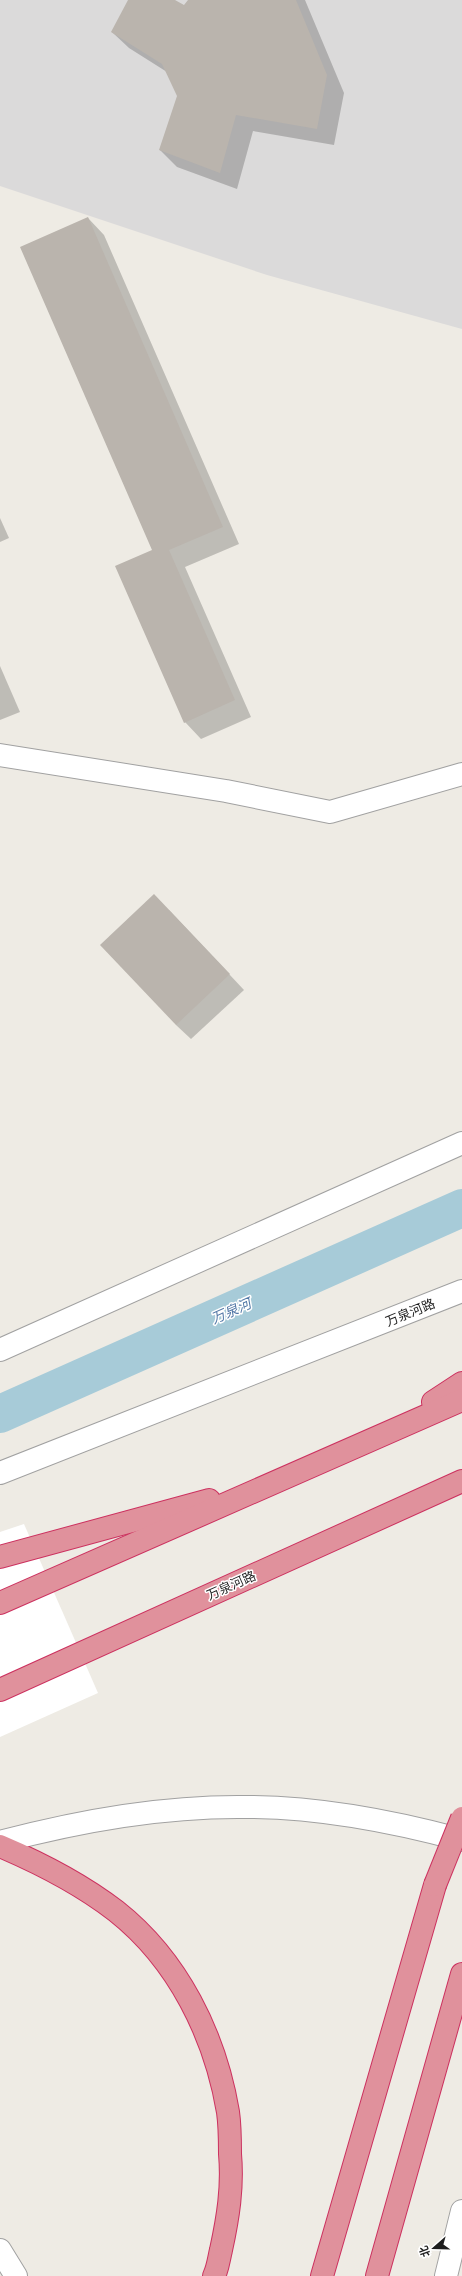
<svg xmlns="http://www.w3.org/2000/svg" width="462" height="2276" font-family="'Roboto Condensed','Noto Sans SC',sans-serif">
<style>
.residential{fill:#dbdada}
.pier{fill:#fff}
.shadow{fill:#0003}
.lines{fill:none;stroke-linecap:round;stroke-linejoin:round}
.canal{stroke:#a7cbd8;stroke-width:38}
.building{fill:#bab4ad}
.minor-casing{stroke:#a1a1a1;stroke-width:24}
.highway-casing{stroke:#cc315f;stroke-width:24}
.minor{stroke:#fff;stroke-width:22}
.highway{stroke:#e0919c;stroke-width:22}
.highway-bridge-casing{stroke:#cc315f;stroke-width:24;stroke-linecap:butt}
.highway-bridge{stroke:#e0919c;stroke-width:22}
.labels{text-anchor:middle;stroke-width:3;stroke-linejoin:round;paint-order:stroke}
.street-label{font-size:13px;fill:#1d1d1d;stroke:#fff}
.water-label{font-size:14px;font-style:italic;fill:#5177a6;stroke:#fff}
</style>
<rect width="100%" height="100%" fill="#eeebe4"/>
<polygon class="residential" points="0,0 462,0 462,329 267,275 0,186"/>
<polygon class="pier" points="24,1524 98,1693 0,1737 0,1532"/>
<g class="shadow">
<polygon points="129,0 173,0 184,6 189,0 305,0 344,93 334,145 253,131 237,189 177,167 160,150 178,96 167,72 129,48 112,32"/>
<polygon points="88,218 104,235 239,544 185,567 251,717 201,739 185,722 153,550"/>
<polygon points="0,518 9,538 0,542"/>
<polygon points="0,666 20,712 0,720"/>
<polygon points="169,910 244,990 191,1039 176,1025"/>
</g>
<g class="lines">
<polyline class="canal" points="0,1414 462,1208"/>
</g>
<g class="building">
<polygon points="128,0 175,0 184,5 188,0 296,0 327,75 317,129 236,115 220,173 159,150 177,96 162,64 111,32"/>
<polygon points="88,217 223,527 169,550 235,700 184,723 115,566 152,550 20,247"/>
<polygon points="154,894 230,974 176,1025 100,945"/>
</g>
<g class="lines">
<defs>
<g id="minor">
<polyline points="0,755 226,791 330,812 462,774"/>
<polyline points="0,1350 462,1143"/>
<polyline points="0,1473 462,1291"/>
<path d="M0,1842c79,-21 162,-36 245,-35 73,0 147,14 217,33"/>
<polyline points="0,2250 16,2276"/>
<polyline points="446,2276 462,2211"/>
</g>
<g id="highway">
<polyline points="433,1402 462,1383"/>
<polyline points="0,1557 209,1500"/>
<polyline points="0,1603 462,1400"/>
<polyline points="0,1690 462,1481"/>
<path d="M0,1846c40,17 81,38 116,65 62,49 99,124 112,201 2,14 2,28 2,42 3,33 -2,64 -9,96 -2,8 -3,18 -7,26"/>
<polyline points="322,2276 435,1885"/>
<polyline points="377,2276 462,1974"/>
</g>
</defs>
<use href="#minor" class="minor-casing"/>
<use href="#highway" class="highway-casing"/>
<use href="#minor" class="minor"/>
<use href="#highway" class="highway"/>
<defs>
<polyline id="highway-bridge" points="435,1885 462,1818"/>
</defs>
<use href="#highway-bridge" class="highway-bridge-casing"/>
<use href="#highway-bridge" class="highway-bridge"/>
</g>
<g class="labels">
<g class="street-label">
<text transform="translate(410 1312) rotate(-22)" y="5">万泉河路</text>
<text transform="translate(231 1585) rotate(-24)" y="5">万泉河路</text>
</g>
<g class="water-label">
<text transform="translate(231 1311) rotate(-24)" y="5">万泉河</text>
</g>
</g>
<g transform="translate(434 2248) rotate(250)" stroke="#ffffff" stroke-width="3" paint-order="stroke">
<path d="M0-3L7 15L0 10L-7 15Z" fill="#1d1d1d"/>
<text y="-6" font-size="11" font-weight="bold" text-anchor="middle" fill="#1d1d1d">北</text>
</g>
</svg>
